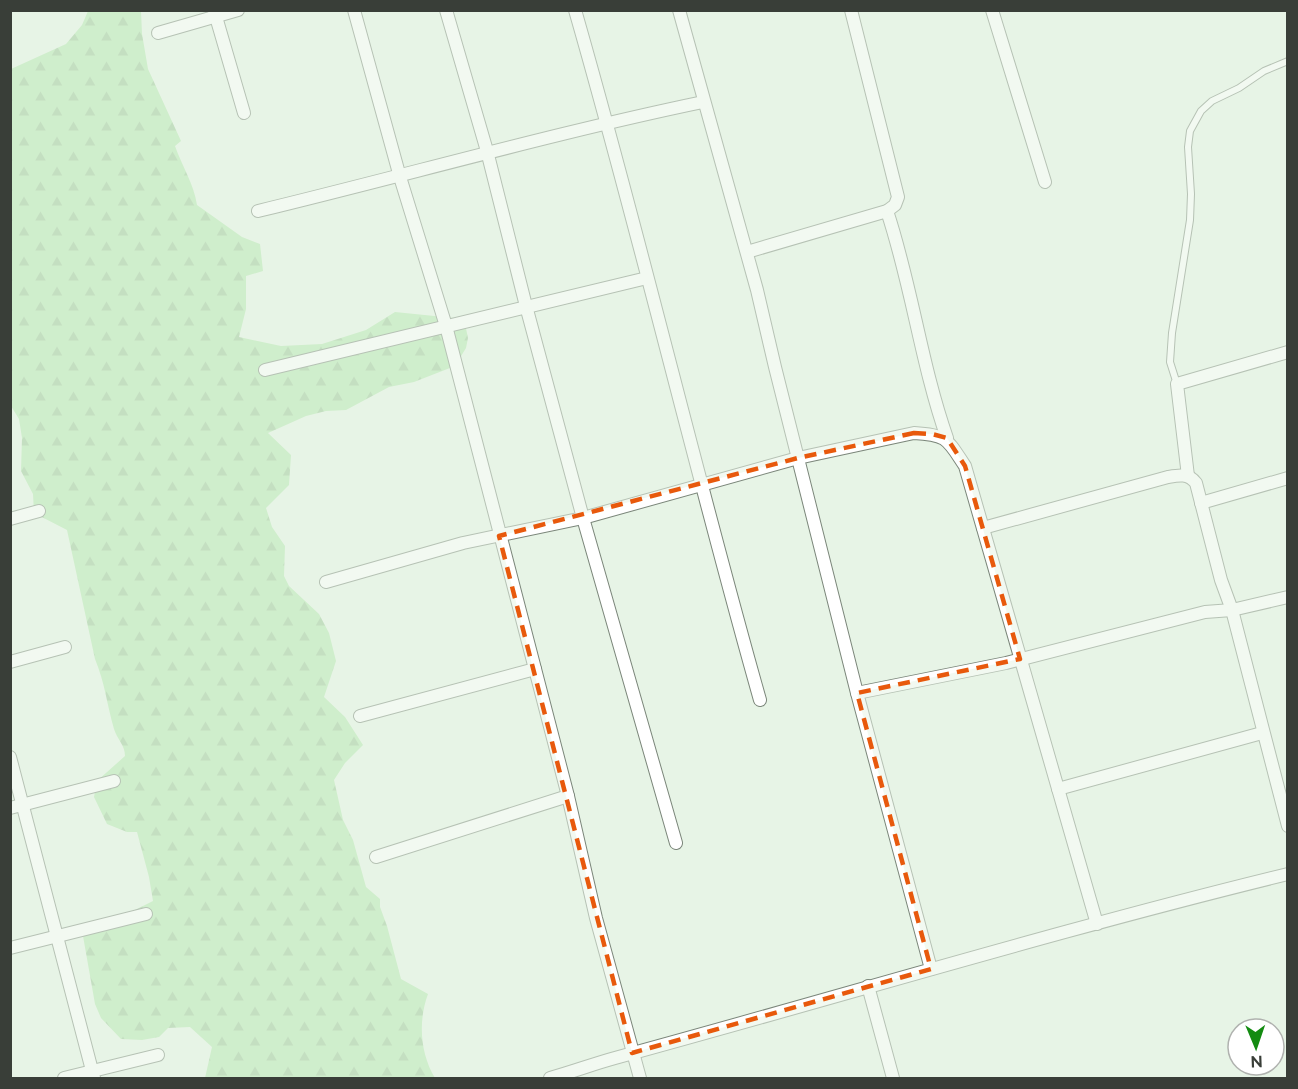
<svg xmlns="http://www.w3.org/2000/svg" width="1298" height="1089" font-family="Raleway,sans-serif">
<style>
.forest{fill:url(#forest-firs)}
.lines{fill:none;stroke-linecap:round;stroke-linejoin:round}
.service-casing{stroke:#7b867a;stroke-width:8}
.minor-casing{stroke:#7b867a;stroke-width:14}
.service{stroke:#fff;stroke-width:6}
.minor{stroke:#fff;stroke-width:12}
.marked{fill:none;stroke:#e8590c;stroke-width:4.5;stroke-dasharray:12 8;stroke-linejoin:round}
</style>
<defs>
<pattern id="forest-firs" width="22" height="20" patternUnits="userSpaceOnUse" patternTransform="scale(1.5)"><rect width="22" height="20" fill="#b2e6ad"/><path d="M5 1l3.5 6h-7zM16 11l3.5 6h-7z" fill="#9ac696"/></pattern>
</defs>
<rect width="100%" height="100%" fill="#e7f4e6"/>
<path class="forest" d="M88,11h53l1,23 6,35 33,72 -6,5c7,20 19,38 22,59l45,32 18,7 3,27 -17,5v33l-7,28 42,9 41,-2 44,-14 29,-18 69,7 4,19 -2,10 -11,18 -41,16 -25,5 -43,23 -20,1 -20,5 -38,17 23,22 -2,30 -23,23 6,19 13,19 -1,30 5,10 30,28 10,19 7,28 -12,36 21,20 18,28 -18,18 -11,17 9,40 10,20 13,47 14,12v8l7,19 14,53 27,15c-10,27 -8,59 7,84h-230l7,-31 -22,-20 -22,1 -9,9 -17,3 -21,-1 -20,-21 -6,-14 -12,-68 70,-35 -4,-24 -12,-45h-10l-20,-8 -13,-27 3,-16 28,-25c0,-11 -8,-17 -11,-27 -7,-24 -9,-46 -19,-70l-28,-129 -33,-17 -1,-19 -12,-23 1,-33 -3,-19 -8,-13v-337l55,-25 16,-19z"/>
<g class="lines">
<defs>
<polyline id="service" points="1177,384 1170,362 1172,333 1190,220 1191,194 1188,147 1190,131 1201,111 1212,101 1239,88 1264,71 1288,61"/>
<g id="minor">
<polyline points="214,10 244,113"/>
<polyline points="354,10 400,177 446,326 568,796 596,918 640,1078"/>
<polyline points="446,10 487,151 526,306 583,518 676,843"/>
<path d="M575,10c66,229 120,461 185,690"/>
<polyline points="679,10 757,290 775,367 857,693 931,969"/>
<polyline points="992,10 1045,182"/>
<polyline points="158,33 238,10"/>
<path d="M258,211c149,-36 296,-78 445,-109"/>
<path d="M887,211c25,75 34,153 60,227"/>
<polyline points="747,252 887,211 895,205 898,197 851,10"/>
<polyline points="265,370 647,278"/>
<polyline points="1188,476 1177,384 1288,352"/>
<polyline points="1201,503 1288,478"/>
<polyline points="10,519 39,511"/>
<path d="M983,528l185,-51c11,-2 20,-4 28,6l25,97 11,30 56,216"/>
<path d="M326,582l137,-39 120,-25 215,-60 116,-25c34,2 33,6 51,33l132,458"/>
<polyline points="10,662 65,647"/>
<polyline points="857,693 1006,663 1205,612 1232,610 1288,597"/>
<polyline points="360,716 535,669"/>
<polyline points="10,757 94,1078"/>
<polyline points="1058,789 1262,733"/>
<polyline points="10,808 114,781"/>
<polyline points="376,857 568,796"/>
<polyline points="10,948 146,914"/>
<polyline points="868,986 893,1078"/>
<polyline points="64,1078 158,1055"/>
<path d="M550,1078c22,-6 43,-14 65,-20 224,-61 447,-129 673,-184"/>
</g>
</defs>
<use href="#service" class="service-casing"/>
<use href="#minor" class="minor-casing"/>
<use href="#service" class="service"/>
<use href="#minor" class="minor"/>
</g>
<path d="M0 0H1298V1089H0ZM914,433l18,1 15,4 18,28 55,193 -163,34 74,276 -299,84 -133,-517 299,-78z" fill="#e7f4e6" fill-opacity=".55" fill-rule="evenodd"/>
<path class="marked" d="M914,433l18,1 15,4 18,28 55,193 -163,34 74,276 -299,84 -133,-517 299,-78z"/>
<rect width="1298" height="1089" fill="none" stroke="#393e38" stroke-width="24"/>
<g transform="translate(1256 1047) rotate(178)"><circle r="28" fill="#ffffff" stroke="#b0b2af" stroke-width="1.5"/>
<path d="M0-4.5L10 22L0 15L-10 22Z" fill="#138b11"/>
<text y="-9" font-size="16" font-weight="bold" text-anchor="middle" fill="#393e38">N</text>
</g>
</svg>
